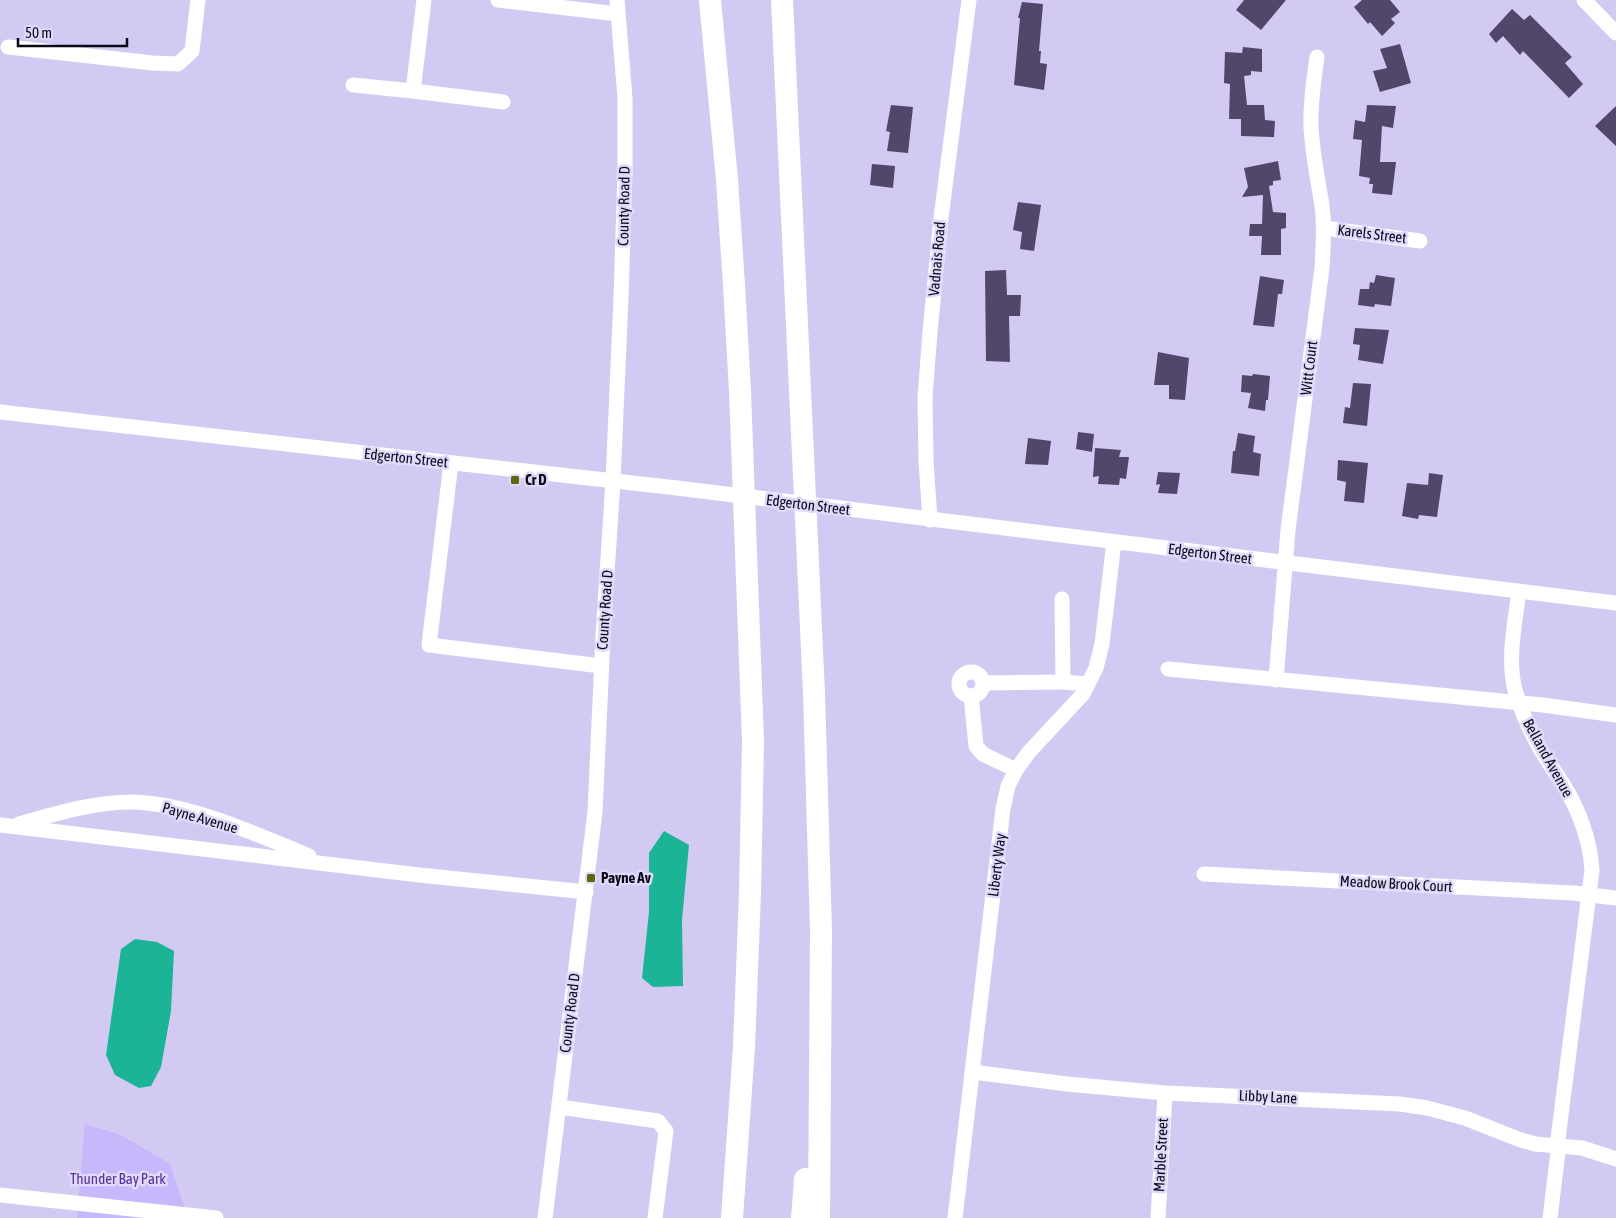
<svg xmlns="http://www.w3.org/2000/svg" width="1616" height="1218" font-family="'Asap Condensed',sans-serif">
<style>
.green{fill:#c7b7fb}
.water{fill:#1bb497}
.building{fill:#50476a}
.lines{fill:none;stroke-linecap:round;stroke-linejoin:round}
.minor{stroke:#fff;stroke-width:15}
.highway{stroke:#fff;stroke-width:22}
.poi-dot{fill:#5f6708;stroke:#e0d9fb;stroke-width:2}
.labels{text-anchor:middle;stroke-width:5;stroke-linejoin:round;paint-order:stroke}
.street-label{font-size:15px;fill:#0c0916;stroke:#e0d9fb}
.poi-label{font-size:15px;font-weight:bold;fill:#0c0916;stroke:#e0d9fb;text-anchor:start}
.park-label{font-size:15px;fill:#563296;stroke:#e0d9fb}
</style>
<rect width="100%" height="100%" fill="#d3caf4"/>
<polygon class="green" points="85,1124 121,1135 170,1164 184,1206 181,1218 77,1218"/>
<g class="water">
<polygon points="664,831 689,845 682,920 683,986 653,987 642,978 649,912 649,853"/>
<polygon points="135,939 157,942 174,951 171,1011 161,1067 151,1086 139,1088 115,1075 106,1055 121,949"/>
</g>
<g class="building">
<polygon points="1244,0 1286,0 1261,30 1236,10"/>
<polygon points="1362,0 1390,0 1400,12 1391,19 1395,23 1382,36 1370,22 1368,24 1354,7"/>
<polygon points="1022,2 1043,4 1039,51 1041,51 1040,63 1047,64 1044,90 1014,85 1020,18 1018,18"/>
<polygon points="1512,9 1524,20 1530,15 1572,57 1565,63 1583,84 1569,98 1523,51 1520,55 1503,36 1496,43 1489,34"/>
<polygon points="1400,44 1411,83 1380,92 1373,71 1387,68 1380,49"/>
<polygon points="1243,47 1262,49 1262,72 1251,71 1251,75 1244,76 1247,105 1264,105 1265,120 1275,121 1274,137 1241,136 1241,119 1229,119 1230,84 1224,83 1225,52 1242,53"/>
<polygon points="891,105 913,107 908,153 887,151 890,132 886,131"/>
<polygon points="1367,105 1396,106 1393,128 1382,126 1380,162 1396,162 1392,195 1372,193 1373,184 1369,184 1370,178 1359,176 1362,140 1353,139 1355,120 1365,122"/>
<polygon points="1616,106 1616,146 1595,126"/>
<polygon points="1278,161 1281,180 1273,181 1273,185 1269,186 1273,212 1286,213 1286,228 1281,229 1281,255 1261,255 1262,236 1249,236 1250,224 1262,224 1263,195 1242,197 1248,187 1244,168"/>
<polygon points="872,164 895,166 893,188 870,185"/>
<polygon points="1018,202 1041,205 1034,251 1020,249 1022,232 1013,230"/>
<polygon points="1006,270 1007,295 1021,295 1020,316 1009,316 1010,362 986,361 985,271"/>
<polygon points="1376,275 1395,278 1391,306 1375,304 1374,307 1358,305 1360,289 1369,289 1370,282 1374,283"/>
<polygon points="1260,276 1284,280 1282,294 1278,294 1274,327 1253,325"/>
<polygon points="1355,328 1389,330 1383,364 1358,360 1360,345 1353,344"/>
<polygon points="1158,352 1189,358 1185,400 1169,399 1169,385 1154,385"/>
<polygon points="1253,374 1270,376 1268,400 1266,400 1265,411 1248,408 1251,393 1241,392 1242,375 1252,376"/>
<polygon points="1353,383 1371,384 1367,426 1343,423 1345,407 1350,408"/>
<polygon points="1078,432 1094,434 1092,452 1076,449"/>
<polygon points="1238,433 1255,436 1253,452 1261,454 1259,476 1231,473 1233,451 1235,451"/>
<polygon points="1028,438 1051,441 1048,465 1025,464"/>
<polygon points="1095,448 1121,450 1119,457 1129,457 1126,479 1120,478 1119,485 1098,484 1099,476 1093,477"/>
<polygon points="1338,460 1368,463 1364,503 1344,501 1346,482 1337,480"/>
<polygon points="1158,472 1180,473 1177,494 1158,493 1160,484 1156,485"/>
<polygon points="1429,473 1443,475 1437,517 1419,515 1418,519 1402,516 1407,483 1428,485"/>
</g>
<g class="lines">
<g class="minor">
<polyline points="424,0 413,91 503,102"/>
<polyline points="498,0 618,14"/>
<polyline points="1584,0 1616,33"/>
<polyline points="8,47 153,63 178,64 192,51 198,0"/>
<polyline points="353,85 413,91"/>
<polyline points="1324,228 1420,241"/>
<polyline points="0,412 677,488 1616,603"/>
<polyline points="451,463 429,645 601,666"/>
<polyline points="930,520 926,461 925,397 930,332 941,218 969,0"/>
<path d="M1519,591c-4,31 -12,69 -4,99 6,21 16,43 27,62 7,11 14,22 21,32 16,26 27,57 29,86l-34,269v13l-8,66"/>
<polyline points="1062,599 1063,682 1088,684"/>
<polyline points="1168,669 1543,705 1616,715"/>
<circle cx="971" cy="684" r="12"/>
<path d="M1276,680l12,-150 34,-262c1,-20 3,-41 0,-62 -4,-27 -10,-53 -11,-80 -1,-23 3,-47 6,-69"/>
<polyline points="983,683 1063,682"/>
<polyline points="971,696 976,746 983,754 1016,770"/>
<path d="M19,824c36,-10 74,-22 112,-22 58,1 125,32 178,54"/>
<polyline points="0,825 419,875 586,892"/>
<polyline points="1204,874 1573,893 1616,898"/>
<polyline points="972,1072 1067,1084 1165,1093 1400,1104 1427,1108 1465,1118 1518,1139 1535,1144 1582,1148 1616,1159"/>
<polyline points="559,1107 658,1121 666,1131 655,1218"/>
<polyline points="0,1195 216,1218"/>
<polyline points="545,1218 595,812 603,636 613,481 621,298 625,172 625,98 617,0"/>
<polyline points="955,1218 1003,809 1008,786 1016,770 1029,752 1083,694 1096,668 1102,644 1114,542"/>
<polyline points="1158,1218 1165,1093"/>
</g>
<g class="highway">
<polyline points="710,0 727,180 734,285 740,391 753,741 750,894 744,1047 732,1218"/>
<polyline points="782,0 814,693 821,932 819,1218"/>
<polyline points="802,1218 805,1179"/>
</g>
</g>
<g class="poi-dot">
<rect x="510" y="475" width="10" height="10" rx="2.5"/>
<rect x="586" y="873" width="10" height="10" rx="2.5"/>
</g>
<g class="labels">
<g class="street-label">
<text transform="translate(624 206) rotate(-89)" y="5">County Road D</text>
<text transform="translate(1372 234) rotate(7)" y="5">Karels Street</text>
<text transform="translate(937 259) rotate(-85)" y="5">Vadnais Road</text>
<text transform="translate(1309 368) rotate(-83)" y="5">Witt Court</text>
<text transform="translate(406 458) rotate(6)" y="5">Edgerton Street</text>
<text transform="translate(808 505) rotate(7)" y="5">Edgerton Street</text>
<text transform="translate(1210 554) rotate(7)" y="5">Edgerton Street</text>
<text transform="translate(605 610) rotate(-86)" y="5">County Road D</text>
<text transform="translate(1548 758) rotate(61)" y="5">Belland Avenue</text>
<text transform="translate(200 818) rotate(16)" y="5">Payne Avenue</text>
<text transform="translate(997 865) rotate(-83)" y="5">Liberty Way</text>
<text transform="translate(1396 884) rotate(3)" y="5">Meadow Brook Court</text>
<text transform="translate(570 1013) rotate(-83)" y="5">County Road D</text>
<text transform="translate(1268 1097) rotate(3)" y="5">Libby Lane</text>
<text transform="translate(1161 1155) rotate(-87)" y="5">Marble Street</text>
</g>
<g class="poi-label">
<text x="525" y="485">Cr D</text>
<text x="601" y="883">Payne Av</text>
</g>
<g class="park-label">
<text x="118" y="1184">Thunder Bay Park</text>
</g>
</g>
<path d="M18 38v8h109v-8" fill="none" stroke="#0c0916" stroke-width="2.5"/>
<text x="25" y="38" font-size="15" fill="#0c0916" stroke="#e0d9fb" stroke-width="4" paint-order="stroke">50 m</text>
</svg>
